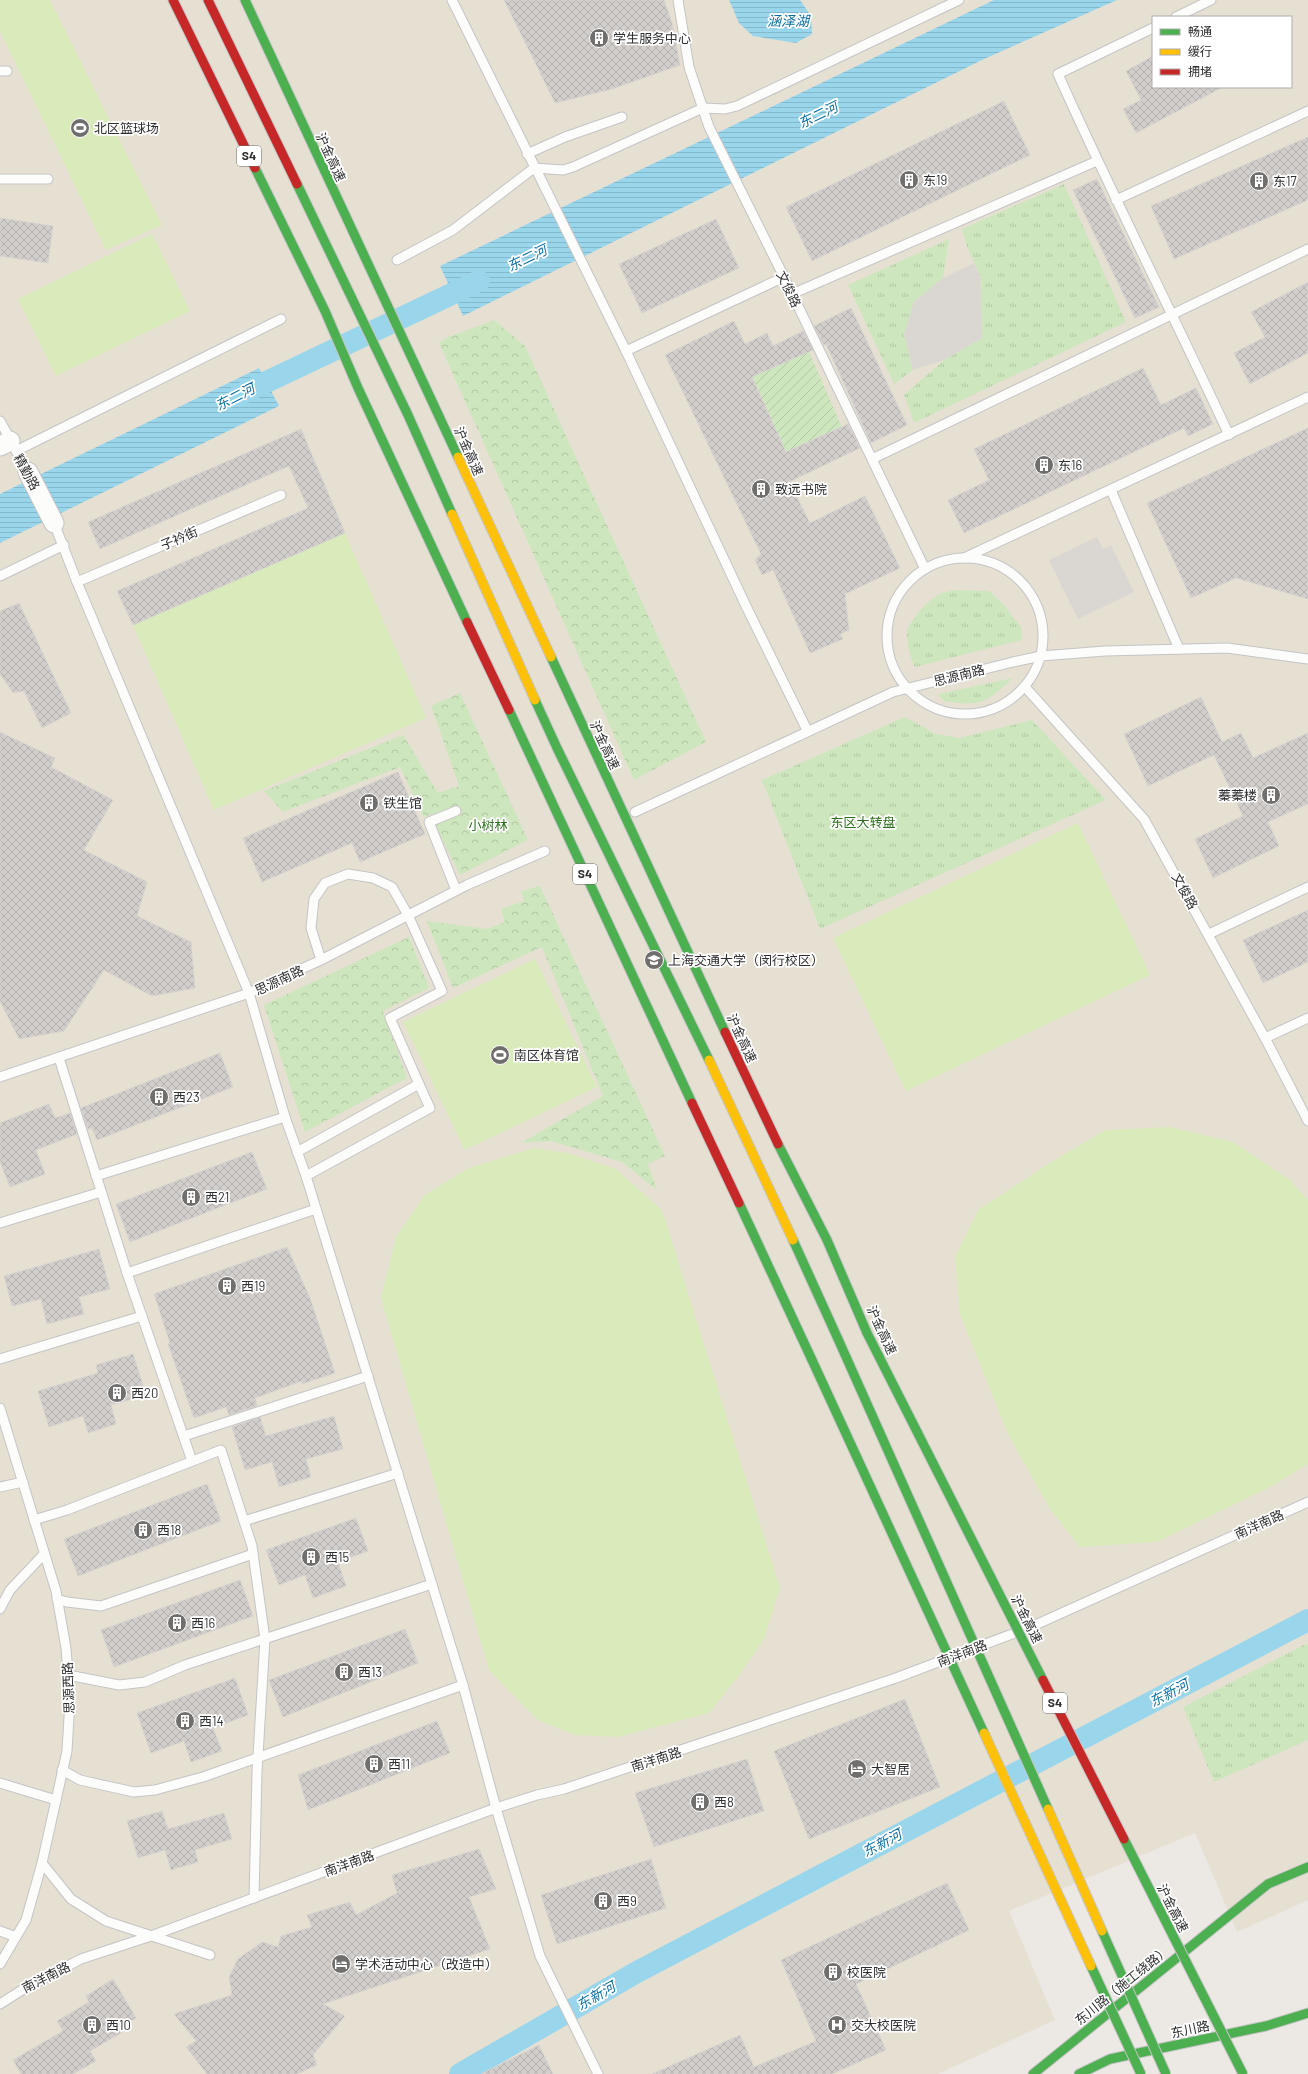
<svg xmlns="http://www.w3.org/2000/svg" width="1308" height="2074" font-family="Barlow,'Noto Sans SC',sans-serif">
<style>
.education{fill:#e6e0d3;fill-rule:evenodd}
.grass{fill:url(#grass-tufts)}
.forest{fill:url(#forest-crowns)}
.garden{fill:url(#garden-furrows)}
.pitch{fill:#d9eabb}
.plaza{fill:#dad6d2}
.water{fill:url(#water-rules)}
.lines{fill:none;stroke-linecap:round;stroke-linejoin:round}
.canal{stroke:#99d6ec;stroke-width:22}
.building{fill:url(#building-cross-hatch);stroke:#d7d4d0}
.lane-casing{stroke:#c5c4c5;stroke-width:11}
.street-casing{stroke:#c5c4c5;stroke-width:21}
.fast-casing{stroke:#c5c4c5;stroke-width:11}
.slow-casing{stroke:#c5c4c5;stroke-width:11}
.jam-casing{stroke:#c5c4c5;stroke-width:11}
.lane{stroke:#fcfcfb;stroke-width:9}
.street{stroke:#fcfcfb;stroke-width:19}
.fast{stroke:#4caf50;stroke-width:9}
.slow{stroke:#ffc107;stroke-width:9}
.jam{stroke:#c62828;stroke-width:9}
.fast-bridge-casing{stroke:#c6c5c4;stroke-width:11;stroke-linecap:butt}
.slow-bridge-casing{stroke:#c6c5c4;stroke-width:11;stroke-linecap:butt}
.jam-bridge-casing{stroke:#c6c5c4;stroke-width:11;stroke-linecap:butt}
.fast-bridge{stroke:#4caf50;stroke-width:9}
.slow-bridge{stroke:#ffc107;stroke-width:9}
.jam-bridge{stroke:#c62828;stroke-width:9}
.labels{text-anchor:middle;stroke-width:3.5;stroke-linejoin:round;paint-order:stroke}
.shield{fill:#fff;stroke:#6d6d6d;stroke-width:1}
.shield-label{font-size:12px;font-weight:bold;fill:#2e2e2e}
.poi-label{font-size:13px;fill:#2e2e2e;stroke:#fff;text-anchor:start}
.street-label{font-size:13px;fill:#2e2e2e;stroke:#fff}
.park-label{font-size:13px;fill:#2c6e1b;stroke:#fff}
.water-label{font-size:14px;font-style:italic;fill:#0d6fa3;stroke:#fff}
</style>
<defs>
<pattern id="grass-tufts" width="24" height="20" patternUnits="userSpaceOnUse"><rect width="24" height="20" fill="#cee6be"/><path d="M3 7l-1-3M5 7V3M7 7l1-3M15 17l-1-3M17 17v-4M19 17l1-3" fill="none" stroke="#b1c6a4"/></pattern>
<pattern id="forest-crowns" width="20" height="18" patternUnits="userSpaceOnUse"><rect width="20" height="18" fill="#cee6be"/><path d="M2 6a3 3 0 1 1 6 0M12 15a3 3 0 1 1 6 0" fill="none" stroke="#b1c6a4"/></pattern>
<pattern id="garden-furrows" width="10" height="10" patternUnits="userSpaceOnUse"><rect width="10" height="10" fill="#cee6be"/><path d="M-1 1l2-2M0 10L10 0M9 11l2-2" fill="none" stroke="#b1c6a4"/></pattern>
<pattern id="water-rules" width="6" height="5" patternUnits="userSpaceOnUse"><rect width="6" height="5" fill="#99d6ec"/><path d="M0 2.5h6" fill="none" stroke="#84b8cb"/></pattern>
<pattern id="building-cross-hatch" width="8" height="8" patternUnits="userSpaceOnUse"><rect width="8" height="8" fill="#d1cecb"/><path d="M0 0l8 8M0 8l8-8" fill="none" stroke="#b4b1af"/></pattern>
</defs>
<rect width="100%" height="100%" fill="#ece8e4"/>
<path class="education" d="M0,0h1308v1900l-71,32 -42,-99 -186,78 46,109 -117,54h-938zM1153,17h138v70h-138z"/>
<g class="grass">
<polygon points="1064,184 1126,322 914,423 904,395 944,360 982,338 980,276 968,249 962,229"/>
<polygon points="949,239 943,278 914,302 904,334 913,370 894,384 848,285"/>
<path d="M953,590l36,1 14,13 18,23 1,13 -107,27c-5,-10 -8,-22 -8,-34 0,-10 21,-33 31,-38 4,-3 10,-3 15,-5z"/>
<path d="M1013,678c-27,25 -32,29 -69,23l-6,-7z"/>
<polygon points="905,717 936,734 960,738 1032,720 1106,800 820,929 762,780"/>
<polygon points="1308,1643 1308,1740 1214,1782 1183,1707"/>
</g>
<g class="forest">
<polygon points="494,320 525,346 706,742 634,780 439,343 446,338"/>
<polygon points="460,693 528,840 460,875 435,825 460,812 459,805 424,817 400,767 283,812 264,791 403,735 438,793 459,786 431,706"/>
<polygon points="540,886 665,1156 648,1164 657,1190 622,1162 551,1141 521,1143 603,1096 542,947 453,988 427,921 488,929 505,922 501,909 524,901 521,891"/>
<polygon points="409,937 429,988 383,1011 407,1078 305,1132 264,1005"/>
</g>
<polygon class="garden" points="809,352 842,427 786,452 752,377"/>
<g class="pitch">
<polygon points="0,0 50,0 162,225 106,250 0,31"/>
<polygon points="152,234 190,311 56,376 18,299"/>
<polygon points="345,533 426,718 214,810 133,625"/>
<polygon points="1078,823 1150,975 906,1091 833,938"/>
<polygon points="535,959 597,1087 465,1150 403,1022"/>
<polygon points="1170,1127 1233,1142 1290,1180 1308,1200 1308,1464 1274,1485 1157,1542 1080,1547 1050,1509 1008,1434 960,1314 955,1257 978,1210 1053,1161 1106,1130"/>
<polygon points="534,1148 568,1153 616,1169 662,1210 780,1588 764,1639 738,1677 709,1713 618,1737 575,1735 538,1720 489,1670 381,1298 396,1237 425,1195 469,1168"/>
</g>
<g class="plaza">
<polygon points="974,263 980,276 982,338 944,360 913,370 904,334 914,302 943,278"/>
<polygon points="1097,537 1103,549 1111,545 1134,592 1078,619 1049,560"/>
</g>
<g class="water">
<polygon points="729,0 800,0 811,16 812,34 796,43 753,36 739,23"/>
<polygon points="994,0 1117,0 984,59 463,316 440,266"/>
<polygon points="259,368 279,406 0,543 0,494"/>
</g>
<g class="lines">
<g class="canal">
<polyline points="239,395 479,281"/>
<polyline points="460,2074 637,1972 1308,1620"/>
</g>
</g>
<g class="building">
<polygon points="504,0 664,0 672,23 680,65 612,89 555,103"/>
<polygon points="1153,56 1153,87 1223,87 1136,133 1123,109 1141,100 1126,71"/>
<polygon points="1004,101 1030,155 812,261 786,207"/>
<polygon points="1308,137 1308,200 1174,259 1151,206"/>
<polygon points="1097,179 1159,307 1135,318 1073,190"/>
<polygon points="0,218 53,226 48,263 0,256"/>
<polygon points="716,219 739,268 642,313 619,264"/>
<polygon points="1308,282 1308,353 1250,384 1234,353 1265,337 1251,312"/>
<polygon points="851,308 907,425 871,443 826,344 824,345 814,326"/>
<polygon points="734,321 745,344 767,333 773,346 803,331 813,350 752,377 786,452 848,424 860,448 789,482 810,523 865,496 900,568 845,594 849,630 840,634 843,639 810,653 773,570 762,575 755,560 761,554 665,355"/>
<polygon points="1143,368 1161,405 1196,388 1213,424 1188,436 1184,428 964,533 948,500 989,480 974,449"/>
<polygon points="1308,428 1308,599 1236,578 1191,598 1147,503"/>
<polygon points="301,429 345,533 133,625 117,591 308,508 289,466 100,549 88,522"/>
<polygon points="19,603 71,713 42,728 24,691 13,693 0,674 0,611"/>
<polygon points="1201,697 1222,742 1241,733 1253,758 1308,733 1308,804 1268,822 1279,846 1213,878 1195,839 1243,816 1214,755 1148,786 1124,734"/>
<polygon points="0,732 55,758 51,767 113,800 84,850 147,882 137,916 191,942 195,988 152,996 104,970 64,1031 19,1039 0,1001"/>
<polygon points="398,772 425,834 360,862 352,843 262,882 243,838"/>
<polygon points="1308,910 1308,962 1263,983 1243,940"/>
<polygon points="220,1053 233,1087 97,1140 92,1128 88,1129 81,1108"/>
<polygon points="49,1104 55,1118 70,1113 77,1134 36,1150 45,1174 10,1187 0,1162 0,1123"/>
<polygon points="252,1152 267,1189 130,1242 116,1204"/>
<polygon points="287,1247 310,1298 335,1373 302,1384 302,1381 255,1398 257,1406 229,1415 226,1407 194,1418 168,1344 170,1343 154,1294"/>
<polygon points="99,1249 110,1289 79,1297 84,1314 47,1324 41,1299 12,1306 4,1276"/>
<polygon points="133,1354 146,1395 111,1405 116,1424 88,1433 83,1416 49,1427 38,1391 98,1373 96,1365"/>
<polygon points="334,1416 343,1449 306,1459 311,1477 279,1487 272,1462 245,1470 232,1427 260,1417 266,1436"/>
<polygon points="207,1484 221,1521 78,1576 64,1539"/>
<polygon points="356,1518 368,1551 338,1562 346,1586 313,1598 305,1575 279,1585 266,1550"/>
<polygon points="240,1580 253,1616 114,1667 101,1630"/>
<polygon points="405,1629 418,1663 283,1717 269,1680"/>
<polygon points="235,1678 248,1715 213,1728 222,1751 191,1762 184,1741 151,1753 137,1713"/>
<polygon points="905,1699 940,1787 809,1839 774,1751"/>
<polygon points="437,1721 450,1753 308,1810 298,1775"/>
<polygon points="747,1759 764,1811 654,1847 635,1793"/>
<polygon points="162,1811 168,1829 224,1813 232,1839 195,1850 198,1862 171,1870 165,1850 138,1858 127,1821"/>
<polygon points="479,1849 496,1889 469,1897 490,1949 323,2004 345,2016 313,2055 317,2065 297,2074 207,2074 186,2047 196,2041 174,2014 232,1995 229,1977 238,1959 262,1942 278,1947 281,1936 312,1927 307,1915 350,1902 356,1915 397,1893 392,1875"/>
<polygon points="651,1859 666,1908 557,1944 541,1895"/>
<polygon points="947,1883 969,1930 856,1984 886,2050 832,2074 652,2074 740,2035 754,2067 816,2041 781,1960"/>
<polygon points="113,1979 136,2018 118,2028 121,2033 90,2051 96,2061 73,2074 21,2074 13,2060 63,2031 57,2021 89,2002 86,1996"/>
<polygon points="539,2045 553,2074 481,2074"/>
</g>
<g class="lines">
<defs>
<g id="lane">
<polyline points="452,0 626,351"/>
<polyline points="678,0 689,67 709,127 784,277 925,569"/>
<polyline points="1176,17 1211,0"/>
<path d="M1153,28l-95,46c54,121 115,240 171,361"/>
<polyline points="0,71 7,71"/>
<polyline points="527,154 565,137 622,117"/>
<polyline points="0,179 48,179"/>
<polyline points="1116,200 1308,111"/>
<polyline points="397,260 453,230 534,168 563,170 573,167 703,108 725,109 737,106 959,0"/>
<polyline points="784,277 626,351 746,606 807,730"/>
<polyline points="792,294 1097,161"/>
<polyline points="0,421 28,472"/>
<polyline points="16,451 281,319"/>
<polyline points="872,459 1308,249"/>
<polyline points="1111,490 1179,649"/>
<polyline points="54,523 77,582 249,993 285,1117 306,1176 463,1685 496,1808 540,1956 598,2074"/>
<polyline points="964,558 1308,397"/>
<circle cx="965" cy="636" r="78"/>
<polyline points="0,576 64,545"/>
<polyline points="77,582 281,495"/>
<polyline points="1025,687 1144,819 1265,1038 1308,1121"/>
<polyline points="456,811 429,822 456,890"/>
<polyline points="635,812 893,692 1013,662 1041,656 1105,651 1227,648 1308,659"/>
<polyline points="1209,934 1308,887"/>
<polyline points="321,960 311,928 314,899 325,883 348,874 373,878 392,887 408,915 442,991 390,1018 419,1084"/>
<polyline points="1265,1038 1308,1018"/>
<polyline points="59,1058 127,1273 192,1461"/>
<polyline points="0,1077 249,993 321,960 467,885 545,851"/>
<polyline points="297,1152 419,1084 430,1108 306,1176"/>
<polyline points="96,1176 285,1117"/>
<polyline points="0,1223 101,1192"/>
<polyline points="127,1273 316,1209"/>
<polyline points="0,1359 142,1316"/>
<polyline points="0,1408 56,1591 66,1648 70,1700 67,1751 42,1863 26,1920 0,1964"/>
<polyline points="184,1436 368,1376"/>
<polyline points="0,1487 23,1482"/>
<polyline points="34,1520 67,1510 221,1450 252,1546 265,1639 257,1772 254,1898"/>
<polyline points="244,1521 398,1473"/>
<polyline points="57,1599 67,1602 101,1606 253,1554"/>
<polyline points="0,1609 10,1590 44,1554"/>
<polyline points="68,1675 119,1685 145,1682 185,1665 432,1584"/>
<polyline points="62,1770 80,1780 134,1792 155,1790 203,1777 463,1685"/>
<polyline points="0,1783 56,1800"/>
<polyline points="42,1863 71,1899 106,1921 210,1955"/>
<polyline points="0,1931 16,1937"/>
<polyline points="0,2004 22,1990 81,1959 151,1936 496,1808 537,1795 564,1789 896,1678 1033,1626 1308,1502"/>
</g>
<g id="street">
<polyline points="0,446 10,441"/>
<polyline points="28,472 54,523"/>
</g>
<g id="fast">
<polyline points="245,0 458,457"/>
<polyline points="255,168 325,311 358,388 467,622"/>
<polyline points="297,184 408,415 452,514"/>
<polyline points="551,657 725,1032"/>
<polyline points="535,700 557,748 709,1060"/>
<polyline points="509,710 692,1103"/>
<polyline points="778,1144 827,1240 867,1333"/>
<polyline points="739,1203 812,1360"/>
<polyline points="793,1240 838,1339"/>
<polyline points="1033,2074 1268,1884 1308,1867"/>
<polyline points="1079,2074 1110,2059 1266,2026 1308,2013"/>
</g>
<g id="slow">
<polyline points="458,457 551,657"/>
<polyline points="452,514 535,700"/>
<polyline points="709,1060 793,1240"/>
</g>
<g id="jam">
<polyline points="173,0 255,168"/>
<polyline points="208,0 297,184"/>
<polyline points="467,622 509,710"/>
<polyline points="725,1032 778,1144"/>
<polyline points="692,1103 739,1203"/>
</g>
</defs>
<use href="#lane" class="lane-casing"/>
<use href="#street" class="street-casing"/>
<use href="#fast" class="fast-casing"/>
<use href="#slow" class="slow-casing"/>
<use href="#jam" class="jam-casing"/>
<use href="#lane" class="lane"/>
<use href="#street" class="street"/>
<use href="#fast" class="fast"/>
<use href="#slow" class="slow"/>
<use href="#jam" class="jam"/>
<defs>
<g id="fast-bridge">
<polyline points="867,1333 1043,1680"/>
<polyline points="838,1339 1048,1809"/>
<polyline points="812,1360 984,1733"/>
<polyline points="1124,1839 1243,2074"/>
<polyline points="1102,1931 1166,2074"/>
<polyline points="1091,1966 1141,2074"/>
</g>
<g id="slow-bridge">
<polyline points="984,1733 1091,1966"/>
<polyline points="1048,1809 1102,1931"/>
</g>
<polyline id="jam-bridge" points="1043,1680 1124,1839"/>
</defs>
<use href="#fast-bridge" class="fast-bridge-casing"/>
<use href="#slow-bridge" class="slow-bridge-casing"/>
<use href="#jam-bridge" class="jam-bridge-casing"/>
<use href="#fast-bridge" class="fast-bridge"/>
<use href="#slow-bridge" class="slow-bridge"/>
<use href="#jam-bridge" class="jam-bridge"/>
</g>
<defs>
<symbol id="building-disc" viewBox="-11 -11 22 22"><circle r="9.5" fill="#706f6e" stroke="#fff"/><path d="M-4-6H4V6H1V3H-1V6H-4ZM-2.5-4.3h1.7v1.8h-1.7ZM.8-4.3h1.7v1.8H.8ZM-2.5-1h1.7V.8h-1.7ZM.8-1h1.7V.8H.8Z" fill="#fff"/></symbol>
<symbol id="stadium-disc" viewBox="-11 -11 22 22"><circle r="9.5" fill="#706f6e" stroke="#fff"/><path d="M0-5a6.5 5 0 1 0 0 10a6.5 5 0 1 0 0-10ZM-3.5-1.8h7v3.6h-7Z" fill="#fff"/></symbol>
<symbol id="university-disc" viewBox="-11 -11 22 22"><circle r="9.5" fill="#706f6e" stroke="#fff"/><path d="M0-5L7-2L0 1L-7-2ZM-4 1L0 2.5L4 1V4Q0 6-4 4Z" fill="#fff"/></symbol>
<symbol id="hotel-disc" viewBox="-11 -11 22 22"><circle r="9.5" fill="#706f6e" stroke="#fff"/><path d="M-6-4.5h1.5V1H6V5H4.5V3h-9V5H-6ZM-4 0a1.8 1.8 0 1 1 3.6 0ZM.5 0V-2.5h3Q6-2.5 6 0Z" fill="#fff"/></symbol>
<symbol id="hospital-disc" viewBox="-11 -11 22 22"><circle r="9.5" fill="#706f6e" stroke="#fff"/><path d="M-5-5h3v3.5h4V-5h3V5h-3V1.5h-4V5h-3Z" fill="#fff"/></symbol>
</defs>
<g fill-rule="evenodd">
<use href="#building-disc" x="588" y="27" width="22" height="22"/>
<use href="#stadium-disc" x="69" y="117" width="22" height="22"/>
<use href="#building-disc" x="898" y="169" width="22" height="22"/>
<use href="#building-disc" x="1248" y="170" width="22" height="22"/>
<use href="#building-disc" x="1033" y="454" width="22" height="22"/>
<use href="#building-disc" x="750" y="478" width="22" height="22"/>
<use href="#building-disc" x="1260" y="784" width="22" height="22"/>
<use href="#building-disc" x="358" y="792" width="22" height="22"/>
<use href="#university-disc" x="643" y="949" width="22" height="22"/>
<use href="#stadium-disc" x="489" y="1044" width="22" height="22"/>
<use href="#building-disc" x="148" y="1086" width="22" height="22"/>
<use href="#building-disc" x="180" y="1186" width="22" height="22"/>
<use href="#building-disc" x="216" y="1275" width="22" height="22"/>
<use href="#building-disc" x="106" y="1382" width="22" height="22"/>
<use href="#building-disc" x="132" y="1519" width="22" height="22"/>
<use href="#building-disc" x="300" y="1546" width="22" height="22"/>
<use href="#building-disc" x="166" y="1612" width="22" height="22"/>
<use href="#building-disc" x="333" y="1661" width="22" height="22"/>
<use href="#building-disc" x="174" y="1710" width="22" height="22"/>
<use href="#building-disc" x="363" y="1753" width="22" height="22"/>
<use href="#hotel-disc" x="846" y="1758" width="22" height="22"/>
<use href="#building-disc" x="689" y="1791" width="22" height="22"/>
<use href="#building-disc" x="592" y="1890" width="22" height="22"/>
<use href="#hotel-disc" x="330" y="1953" width="22" height="22"/>
<use href="#building-disc" x="822" y="1961" width="22" height="22"/>
<use href="#building-disc" x="81" y="2014" width="22" height="22"/>
<use href="#hospital-disc" x="826" y="2014" width="22" height="22"/>
</g>
<g class="labels">
<g class="shield">
<rect x="237" y="146" width="24" height="20" rx="3"/>
<rect x="573" y="864" width="24" height="20" rx="3"/>
<rect x="1043" y="1693" width="24" height="20" rx="3"/>
</g>
<g class="shield-label">
<text x="249" y="160">S4</text>
<text x="585" y="878">S4</text>
<text x="1055" y="1707">S4</text>
</g>
<g class="poi-label">
<text x="613" y="43">学生服务中心</text>
<text x="94" y="133">北区篮球场</text>
<text x="923" y="185">东19</text>
<text x="1273" y="186">东17</text>
<text x="1058" y="470">东16</text>
<text x="775" y="494">致远书院</text>
<text x="1257" y="800" text-anchor="end">蓁蓁楼</text>
<text x="383" y="808">铁生馆</text>
<text x="668" y="965">上海交通大学（闵行校区）</text>
<text x="514" y="1060">南区体育馆</text>
<text x="173" y="1102">西23</text>
<text x="205" y="1202">西21</text>
<text x="241" y="1291">西19</text>
<text x="131" y="1398">西20</text>
<text x="157" y="1535">西18</text>
<text x="325" y="1562">西15</text>
<text x="191" y="1628">西16</text>
<text x="358" y="1677">西13</text>
<text x="199" y="1726">西14</text>
<text x="388" y="1769">西11</text>
<text x="871" y="1774">大智居</text>
<text x="714" y="1807">西8</text>
<text x="617" y="1906">西9</text>
<text x="355" y="1969">学术活动中心（改造中）</text>
<text x="847" y="1977">校医院</text>
<text x="106" y="2030">西10</text>
<text x="851" y="2030">交大校医院</text>
</g>
<g class="street-label">
<text transform="translate(331 157) rotate(65)" y="5">沪金高速</text>
<text transform="translate(789 289) rotate(64)" y="5">文俊路</text>
<text transform="translate(469 451) rotate(66)" y="5">沪金高速</text>
<text transform="translate(27 472) rotate(61)" y="5">精勤路</text>
<text transform="translate(179 538) rotate(-23)" y="5">子衿街</text>
<text transform="translate(959 675) rotate(-14)" y="5">思源南路</text>
<text transform="translate(605 745) rotate(65)" y="5">沪金高速</text>
<text transform="translate(1185 891) rotate(61)" y="5">文俊路</text>
<text transform="translate(279 980) rotate(-25)" y="5">思源南路</text>
<text transform="translate(742 1038) rotate(65)" y="5">沪金高速</text>
<text transform="translate(882 1330) rotate(65)" y="5">沪金高速</text>
<text transform="translate(1259 1524) rotate(-24)" y="5">南洋南路</text>
<text transform="translate(1027 1619) rotate(63)" y="5">沪金高速</text>
<text transform="translate(962 1653) rotate(-21)" y="5">南洋南路</text>
<text transform="translate(68 1688) rotate(-92)" y="5">思源西路</text>
<text transform="translate(656 1759) rotate(-18)" y="5">南洋南路</text>
<text transform="translate(349 1863) rotate(-20)" y="5">南洋南路</text>
<text transform="translate(1173 1908) rotate(63)" y="5">沪金高速</text>
<text transform="translate(46 1977) rotate(-27)" y="5">南洋南路</text>
<text transform="translate(1122 1985) rotate(-39)" y="5">东川路（施工绕路）</text>
<text transform="translate(1190 2029) rotate(-12)" y="5">东川路</text>
</g>
<g class="park-label">
<text x="863" y="827">东区大转盘</text>
<text x="488" y="830">小树林</text>
</g>
<g class="water-label">
<text x="788" y="26">涵泽湖</text>
<text transform="translate(818 115) rotate(-26)" y="5">东二河</text>
<text transform="translate(527 258) rotate(-26)" y="5">东二河</text>
<text transform="translate(235 397) rotate(-27)" y="5">东二河</text>
<text transform="translate(1169 1693) rotate(-28)" y="5">东新河</text>
<text transform="translate(882 1843) rotate(-28)" y="5">东新河</text>
<text transform="translate(596 1996) rotate(-30)" y="5">东新河</text>
</g>
</g>
<rect x="1152" y="16" width="140" height="72" fill="#ffffff" stroke="#ababab"/>
<rect x="1160" y="29" width="20" height="6" fill="#4caf50" stroke="#ababab"/>
<text x="1188" y="36" font-size="12" fill="#2e2e2e">畅通</text>
<rect x="1160" y="49" width="20" height="6" fill="#ffc107" stroke="#ababab"/>
<text x="1188" y="56" font-size="12" fill="#2e2e2e">缓行</text>
<rect x="1160" y="69" width="20" height="6" fill="#c62828" stroke="#ababab"/>
<text x="1188" y="76" font-size="12" fill="#2e2e2e">拥堵</text>
</svg>
